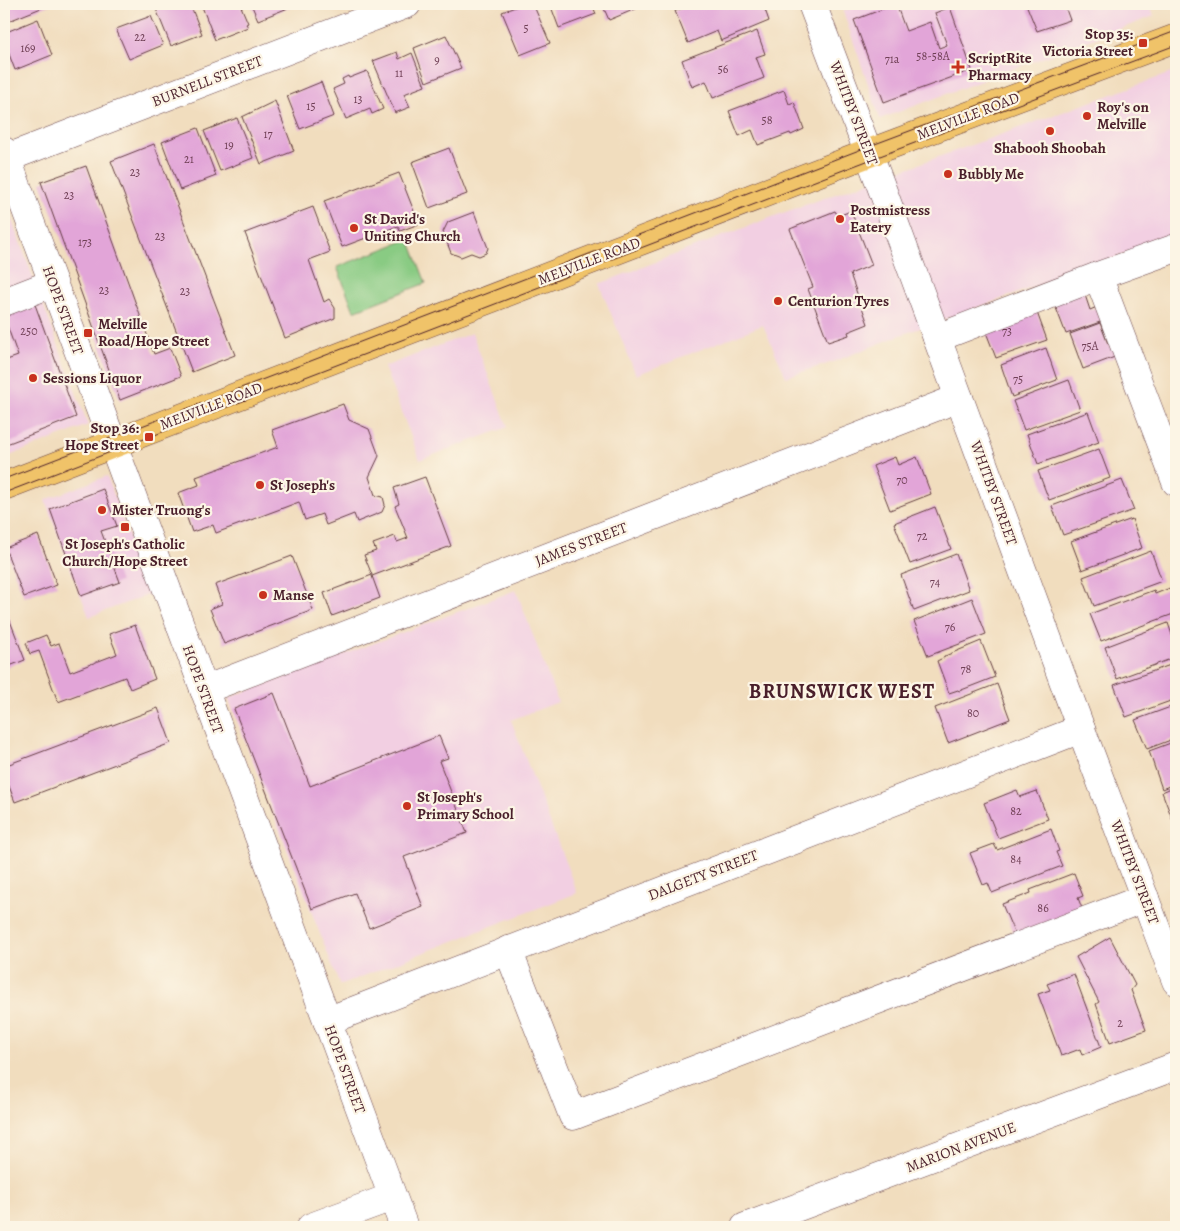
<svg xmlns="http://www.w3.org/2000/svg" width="1180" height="1231" font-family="Alegreya,serif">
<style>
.built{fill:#f2cfe2}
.green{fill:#89cb83;stroke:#6a7557}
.building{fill:#e2a5d8}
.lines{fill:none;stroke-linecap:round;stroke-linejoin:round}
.minor-casing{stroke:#633c41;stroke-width:29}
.major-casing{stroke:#633c41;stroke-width:29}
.minor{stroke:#fff;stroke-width:28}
.major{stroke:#f0c369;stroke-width:28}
.tram{stroke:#4a1f2b;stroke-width:1}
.poi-dot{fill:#c8321e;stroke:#fcf5e5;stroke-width:2}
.labels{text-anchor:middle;stroke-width:4.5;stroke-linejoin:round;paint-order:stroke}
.number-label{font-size:12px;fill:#704056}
.poi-label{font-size:15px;font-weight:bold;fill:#4a1f2b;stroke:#fcf5e5;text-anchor:start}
.street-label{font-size:15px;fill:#4a1f2b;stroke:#fcf5e5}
.district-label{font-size:20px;font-weight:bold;letter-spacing:1px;fill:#4a1f2b;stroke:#fcf5e5}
</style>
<rect width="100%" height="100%" fill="#fcf5e5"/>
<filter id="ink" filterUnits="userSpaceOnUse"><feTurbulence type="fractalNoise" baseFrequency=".02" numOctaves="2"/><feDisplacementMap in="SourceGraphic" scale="10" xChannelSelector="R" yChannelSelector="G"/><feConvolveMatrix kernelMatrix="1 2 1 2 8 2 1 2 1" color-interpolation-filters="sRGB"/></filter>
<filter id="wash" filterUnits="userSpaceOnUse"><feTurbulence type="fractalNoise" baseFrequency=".0096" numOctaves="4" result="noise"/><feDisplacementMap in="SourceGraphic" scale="20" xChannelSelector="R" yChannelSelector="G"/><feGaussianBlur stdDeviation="1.12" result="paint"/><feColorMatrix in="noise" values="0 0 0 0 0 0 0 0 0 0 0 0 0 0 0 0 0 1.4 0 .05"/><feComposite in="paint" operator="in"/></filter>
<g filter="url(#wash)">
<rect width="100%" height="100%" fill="#f1ddbe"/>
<g class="built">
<polygon points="863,4 1149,4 1154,16 880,119 843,11"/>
<polygon points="1171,73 1176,88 1176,236 898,336 833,362 786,377 763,325 636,375 599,284 780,214"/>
<polygon points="4,199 88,425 4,458"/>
<polygon points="472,333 508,427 420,460 384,367"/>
<polygon points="107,476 150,594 89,617 45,500"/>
<polygon points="516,590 558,702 511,720 577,893 340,985 228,698"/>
</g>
<polygon class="green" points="409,239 426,283 354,311 337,267"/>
<g id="blocks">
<g class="building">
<polygon points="4,4 51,4 4,23"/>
<polygon points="154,4 190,4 202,34 171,46"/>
<polygon points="201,4 240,4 248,23 246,24 248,27 215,40"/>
<polygon points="251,4 292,4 293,6 258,20"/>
<polygon points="523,4 533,4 550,43 520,55 502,12"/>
<polygon points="550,4 592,4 596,14 559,28"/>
<polygon points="602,4 645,4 645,5 609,20"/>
<polygon points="692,4 763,4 769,21 721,41 717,31 688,43 675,11"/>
<polygon points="896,4 906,31 930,22 939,48 947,45 935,13 950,7 972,70 884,102 854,20"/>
<polygon points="1026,4 1064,4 1070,20 1037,31"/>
<polygon points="151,16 163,45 129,59 116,29"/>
<polygon points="38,19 52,55 15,70 4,41 4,33"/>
<polygon points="757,31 765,54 756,57 764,78 713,98 706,81 692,87 682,60"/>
<polygon points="446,35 461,68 426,82 414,48"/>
<polygon points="397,52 399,59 412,53 425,86 404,94 410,107 395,113 373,61"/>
<polygon points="367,71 383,109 372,114 370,109 346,119 333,89 344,84 342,79 348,76 349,78"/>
<polygon points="321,82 334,116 300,129 287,96"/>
<polygon points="784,90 789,104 794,102 804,129 791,135 790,133 758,145 752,130 739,136 729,111"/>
<polygon points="275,101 294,151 261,164 242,117"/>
<polygon points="237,118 253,158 220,171 204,131"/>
<polygon points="198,128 216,176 180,190 162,142"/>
<polygon points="154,144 235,355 192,372 111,161"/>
<polygon points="449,148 467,194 429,208 412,162"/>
<polygon points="86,166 154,354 170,348 181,376 120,400 41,182"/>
<polygon points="399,173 419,224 400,231 398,226 342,247 324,201"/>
<polygon points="313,207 330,252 309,260 324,302 329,299 335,308 335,318 285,338 245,233"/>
<polygon points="835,211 838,216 851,211 872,265 850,274 868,324 848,332 849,335 828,342 808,289 813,287 790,229"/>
<polygon points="474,212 488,248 486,253 479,256 471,253 461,257 451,253 443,232 448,222"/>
<polygon points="1083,289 1090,310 1097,307 1103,321 1066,334 1053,300"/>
<polygon points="33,299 76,417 4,445 4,361 18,356 4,317 4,309"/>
<polygon points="1035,307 1047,340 996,358 984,327"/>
<polygon points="1100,323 1108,344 1115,342 1120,355 1083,369 1070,334"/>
<polygon points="1046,348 1057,380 1012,397 1001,365"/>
<polygon points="1069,380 1080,410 1024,430 1013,401"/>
<polygon points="343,404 349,420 369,429 379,456 369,477 375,495 383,497 385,505 382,512 357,522 354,514 326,525 322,514 305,520 299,502 216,533 213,525 192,532 178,493 199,485 196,477 278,447 272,430"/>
<polygon points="1088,412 1099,442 1038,464 1027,434"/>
<polygon points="1099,449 1110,478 1049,500 1038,471"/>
<polygon points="895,457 898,465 917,457 931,494 890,510 873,466"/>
<polygon points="425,477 451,546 372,576 380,598 332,616 324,593 372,575 364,555 376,551 373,544 395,536 397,542 408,538 395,506 399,504 394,488"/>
<polygon points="1122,480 1134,510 1063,535 1052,506"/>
<polygon points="103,489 117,526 101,531 120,582 81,596 50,509"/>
<polygon points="935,507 951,549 910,564 894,523"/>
<polygon points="1132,519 1142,548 1082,570 1071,541"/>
<polygon points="38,535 57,585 24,597 5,548"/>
<polygon points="1151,551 1162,581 1094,606 1083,577"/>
<polygon points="956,554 969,590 914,611 901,575"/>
<polygon points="292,556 313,610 224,644 210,609 222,604 215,585"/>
<polygon points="1170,588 1176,605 1176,613 1101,641 1090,614 1154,590 1155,594"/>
<polygon points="972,598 986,634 928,656 914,621"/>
<polygon points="4,605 25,660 4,668"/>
<polygon points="1168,623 1176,647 1176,657 1117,679 1105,647"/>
<polygon points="135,625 155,679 130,689 125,677 58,702 39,651 30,654 26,643 46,635 51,646 59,643 70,672 117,654 109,634"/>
<polygon points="981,641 995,677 959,691 958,690 949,693 937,661 945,657 945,656"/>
<polygon points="1176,663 1176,699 1126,717 1114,685"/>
<polygon points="997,684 1010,719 948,743 935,708"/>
<polygon points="274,693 310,786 439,736 448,758 439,761 467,833 404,857 423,907 369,928 355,893 312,909 234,709"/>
<polygon points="1176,705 1176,738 1147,749 1135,720"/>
<polygon points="158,708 171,743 15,802 4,773 4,766"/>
<polygon points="1176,741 1176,783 1162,789 1149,751"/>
<polygon points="1176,786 1176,820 1173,821 1162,792"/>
<polygon points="1017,790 1020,797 1037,791 1048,819 998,838 984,803"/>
<polygon points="1051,829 1059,851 1056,852 1062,866 992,893 988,883 983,885 970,853 994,844 997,850"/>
<polygon points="1074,873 1083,896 1078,898 1083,911 1015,935 1002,904 1031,893 1030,890"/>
<polygon points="1110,937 1135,985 1131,990 1146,1030 1110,1043 1096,1004 1099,1002 1076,957"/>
<polygon points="1074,974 1101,1047 1082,1055 1080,1049 1061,1056 1038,994 1050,990 1047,984"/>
</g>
</g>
</g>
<g filter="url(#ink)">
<use href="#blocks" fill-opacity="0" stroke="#633c41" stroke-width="1"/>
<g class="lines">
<defs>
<g id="minor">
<polyline points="812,4 881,186 1081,729 1176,981"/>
<polyline points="4,151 404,1227"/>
<polyline points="7,158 407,4"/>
<polyline points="1098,276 1176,248"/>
<polyline points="4,302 53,283"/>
<polyline points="937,338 1098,276 1176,482"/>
<polyline points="204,690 959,398"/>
<polyline points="508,950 573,1116 1145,898"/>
<polyline points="327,1021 1081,729"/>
<polyline points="311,1227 392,1197"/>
<polyline points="745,1227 1176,1066"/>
</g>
<polyline id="major" points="4,486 869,153 1176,38"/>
</defs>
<use href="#minor" class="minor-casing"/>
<use href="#major" class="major-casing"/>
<use href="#minor" class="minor"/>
<use href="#major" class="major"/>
<g class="tram">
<polyline points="4,479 867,147 1176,31"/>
<polyline points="4,493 872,159 1176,45"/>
</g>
</g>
</g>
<g class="poi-dot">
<rect x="1138" y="38" width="10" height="10" rx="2.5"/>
<path d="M955.5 59.5h5v5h5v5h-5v5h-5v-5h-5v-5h5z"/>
<circle cx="1087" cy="116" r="5"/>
<circle cx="1050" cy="131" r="5"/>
<circle cx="948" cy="174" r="5"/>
<circle cx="840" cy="219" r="5"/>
<circle cx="354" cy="228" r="5"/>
<circle cx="778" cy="301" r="5"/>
<rect x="83" y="328" width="10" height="10" rx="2.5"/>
<circle cx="33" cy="378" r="5"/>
<rect x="144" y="432" width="10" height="10" rx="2.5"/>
<circle cx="260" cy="485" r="5"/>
<circle cx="102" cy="510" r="5"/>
<rect x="120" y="522" width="10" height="10" rx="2.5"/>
<circle cx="263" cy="595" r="5"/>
<circle cx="407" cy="806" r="5"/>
</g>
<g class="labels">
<g class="number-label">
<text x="526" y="32">5</text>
<text x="140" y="41">22</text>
<text x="28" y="52">169</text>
<text x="933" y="60">58-58A</text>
<text x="892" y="63">71a</text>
<text x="437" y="64">9</text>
<text x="723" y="73">56</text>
<text x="399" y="77">11</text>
<text x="358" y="103">13</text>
<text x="311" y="110">15</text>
<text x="767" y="124">58</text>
<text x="268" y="138">17</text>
<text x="229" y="149">19</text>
<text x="189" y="163">21</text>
<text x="135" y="176">23</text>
<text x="69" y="199">23</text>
<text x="160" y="240">23</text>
<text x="85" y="246">173</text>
<text x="104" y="294">23</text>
<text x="185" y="295">23</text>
<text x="29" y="335">250</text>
<text x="1007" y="335">73</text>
<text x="1090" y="350">75A</text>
<text x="1018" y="383">75</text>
<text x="902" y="484">70</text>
<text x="922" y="540">72</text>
<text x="935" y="586">74</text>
<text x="950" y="631">76</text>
<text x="966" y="673">78</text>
<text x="973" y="717">80</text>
<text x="1016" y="815">82</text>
<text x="1016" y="863">84</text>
<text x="1043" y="912">86</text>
<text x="1120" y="1027">2</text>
</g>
<g class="poi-label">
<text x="1133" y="39" text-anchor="end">Stop 35:<tspan x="1133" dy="17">Victoria Street</tspan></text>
<text x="968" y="63">ScriptRite<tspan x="968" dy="17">Pharmacy</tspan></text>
<text x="1097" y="112">Roy's on<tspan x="1097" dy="17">Melville</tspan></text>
<text x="1050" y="153" text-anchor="middle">Shabooh Shoobah</text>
<text x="958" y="179">Bubbly Me</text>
<text x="850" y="215">Postmistress<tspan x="850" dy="17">Eatery</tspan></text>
<text x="364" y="224">St David's<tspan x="364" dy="17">Uniting Church</tspan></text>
<text x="788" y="306">Centurion Tyres</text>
<text x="98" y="329">Melville<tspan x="98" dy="17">Road/Hope Street</tspan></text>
<text x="43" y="383">Sessions Liquor</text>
<text x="139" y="433" text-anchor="end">Stop 36:<tspan x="139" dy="17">Hope Street</tspan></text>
<text x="270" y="490">St Joseph's</text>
<text x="112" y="515">Mister Truong's</text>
<text x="125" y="549" text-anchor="middle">St Joseph's Catholic<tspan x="125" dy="17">Church/Hope Street</tspan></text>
<text x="273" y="600">Manse</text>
<text x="417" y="802">St Joseph's<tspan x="417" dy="17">Primary School</tspan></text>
</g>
<g class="street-label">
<text transform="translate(207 81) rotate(-21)" y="5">BURNELL STREET</text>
<text transform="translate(854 113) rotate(69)" y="5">WHITBY STREET</text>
<text transform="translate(968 116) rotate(-21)" y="5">MELVILLE ROAD</text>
<text transform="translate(589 261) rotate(-21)" y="5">MELVILLE ROAD</text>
<text transform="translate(63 310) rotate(70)" y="5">HOPE STREET</text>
<text transform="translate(211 406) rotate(-21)" y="5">MELVILLE ROAD</text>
<text transform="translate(994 493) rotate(70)" y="5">WHITBY STREET</text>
<text transform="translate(581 544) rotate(-21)" y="5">JAMES STREET</text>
<text transform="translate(203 689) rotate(70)" y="5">HOPE STREET</text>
<text transform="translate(1135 872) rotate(69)" y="5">WHITBY STREET</text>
<text transform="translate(703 875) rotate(-21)" y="5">DALGETY STREET</text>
<text transform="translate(345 1069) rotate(70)" y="5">HOPE STREET</text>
<text transform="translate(961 1147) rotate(-21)" y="5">MARION AVENUE</text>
</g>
<g class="district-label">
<text x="842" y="698">BRUNSWICK WEST</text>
</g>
</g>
<rect width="1180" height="1231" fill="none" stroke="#fcf5e5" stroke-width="20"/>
</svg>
